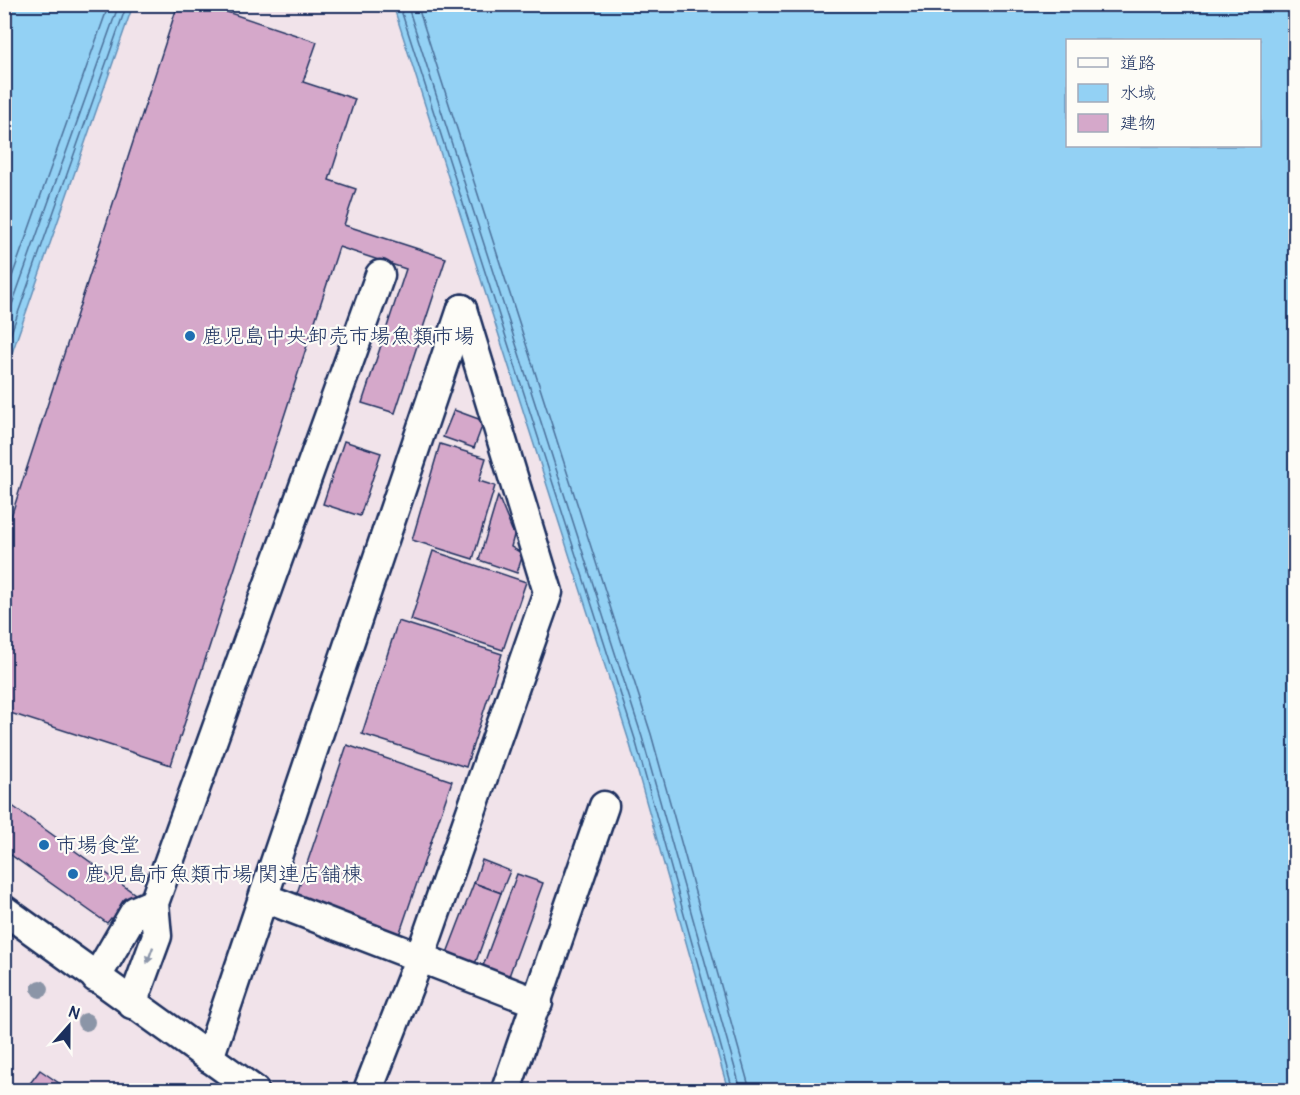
<svg xmlns="http://www.w3.org/2000/svg" width="1300" height="1095" font-family="Pangolin,'Klee One',sans-serif">
<style>
.water{fill:#93d1f4;stroke:#6390b8;stroke-width:1.5;fill-rule:evenodd}
.lines{fill:none;stroke-linecap:round;stroke-linejoin:round}
.shore{stroke:#4b709a;stroke-width:1.5}
.building{fill:#d5a8ca;stroke:#1b2f5e;stroke-width:1.5}
.minor-casing{stroke:#1b2f5e;stroke-width:33}
.minor{stroke:#fdfcf7;stroke-width:28}
.tree{fill:#8b95a7}
.oneway{fill:#8c96aa}
.poi-dot{fill:#1f6fb2;stroke:#fdfcf7;stroke-width:2}
.labels{text-anchor:middle;stroke-width:4.5;stroke-linejoin:round;paint-order:stroke}
.poi-label{font-size:21px;fill:#1b2f5e;stroke:#fdfcf7;text-anchor:start}
</style>
<rect width="100%" height="100%" fill="#f1e3ea"/>
<filter id="ink" filterUnits="userSpaceOnUse"><feTurbulence type="fractalNoise" baseFrequency=".0167" numOctaves="2"/><feDisplacementMap in="SourceGraphic" scale="12" xChannelSelector="R" yChannelSelector="G"/><feConvolveMatrix kernelMatrix="1 2 1 2 8 2 1 2 1" color-interpolation-filters="sRGB"/></filter>
<g filter="url(#ink)">
<g class="water">
<polygon points="5,4 133,5 5,373 4,5"/>
<path d="M393,5h902v1085h-567l-99,-349zM1068,40h192v106h-192z"/>
</g>
<g class="lines">
<g class="shore">
<polyline points="399,4 635,739 733,1090"/>
<polyline points="407,4 642,737 741,1090"/>
<polyline points="417,4 651,734 750,1090"/>
<polyline points="4,299 109,4"/>
<polyline points="4,327 119,4"/>
<polyline points="4,353 127,4"/>
</g>
</g>
<g class="building">
<polygon points="178,4 203,4 317,42 303,82 355,99 329,180 356,189 344,225 446,258 395,413 362,403 406,269 339,247 171,765 4,711 4,538"/>
<polygon points="454,410 484,421 474,448 443,437"/>
<polygon points="344,441 381,453 360,516 323,504"/>
<polygon points="440,444 486,458 479,481 495,486 473,559 412,540"/>
<polygon points="498,496 514,535 511,547 523,554 517,573 479,560"/>
<polygon points="433,551 526,582 503,650 411,620"/>
<polygon points="398,621 502,654 466,767 362,734"/>
<polygon points="347,745 452,781 398,938 294,902"/>
<polygon points="4,800 142,899 122,926 111,918 107,923 4,850"/>
<polygon points="482,860 510,871 501,893 474,883"/>
<polygon points="517,874 543,883 509,976 483,966"/>
<polygon points="474,883 501,893 475,964 447,953"/>
<polygon points="40,1070 69,1090 25,1090"/>
</g>
<g class="lines">
<defs>
<g id="minor">
<polyline points="265,898 538,1003"/>
<polyline points="4,910 254,1090"/>
<polyline points="96,978 135,911 154,903"/>
<polyline points="132,1004 157,936 154,903 380,275"/>
<polyline points="209,1058 462,309"/>
<polyline points="368,1090 420,957 548,592 462,309"/>
<polyline points="506,1090 604,806"/>
</g>
</defs>
<use href="#minor" class="minor-casing"/>
<use href="#minor" class="minor"/>
</g>
<g class="tree">
<circle cx="40" cy="989" r="9"/>
<circle cx="86" cy="1022" r="9"/>
</g>
<defs><path id="oneway-solid" d="M-6-.8H1V-3.2L6.5 0L1 3.2V.8H-6Z" transform="scale(1.5)"/></defs>
<use class="oneway" href="#oneway-solid" transform="translate(150 955) rotate(110)"/>
</g>
<g class="poi-dot">
<circle cx="190" cy="336" r="6"/>
<circle cx="44" cy="845" r="6"/>
<circle cx="73" cy="874" r="6"/>
</g>
<g class="labels">
<g class="poi-label">
<text x="202" y="343">鹿児島中央卸売市場魚類市場</text>
<text x="56" y="852">市場食堂</text>
<text x="85" y="881">鹿児島市魚類市場 関連店舗棟</text>
</g>
</g>
<rect width="1300" height="1095" fill="none" stroke="#fdfcf7" stroke-width="24"/>
<rect x="12" y="12" width="1276" height="1071" fill="none" stroke="#1b2f5e" stroke-width="2" filter="url(#ink)"/>
<rect x="1066" y="39" width="195" height="108" fill="#fdfcf7" stroke="#a3aaba" stroke-width="1.5"/>
<rect x="1078" y="58" width="30" height="9" fill="#fdfcf7" stroke="#a3aaba" stroke-width="1.5"/>
<text x="1120" y="69" font-size="18" fill="#1b2f5e">道路</text>
<rect x="1078" y="84" width="30" height="18" fill="#93d1f4" stroke="#a3aaba" stroke-width="1.5"/>
<text x="1120" y="99" font-size="18" fill="#1b2f5e">水域</text>
<rect x="1078" y="114" width="30" height="18" fill="#d5a8ca" stroke="#a3aaba" stroke-width="1.5"/>
<text x="1120" y="129" font-size="18" fill="#1b2f5e">建物</text>
<g transform="translate(69 1026) rotate(21)" stroke="#fdfcf7" stroke-width="4.5" paint-order="stroke">
<path d="M0-4.5L10 22L0 15L-10 22Z" fill="#1b2f5e"/>
<text y="-9" font-size="16" font-weight="bold" text-anchor="middle" fill="#1b2f5e">N</text>
</g>
</svg>
